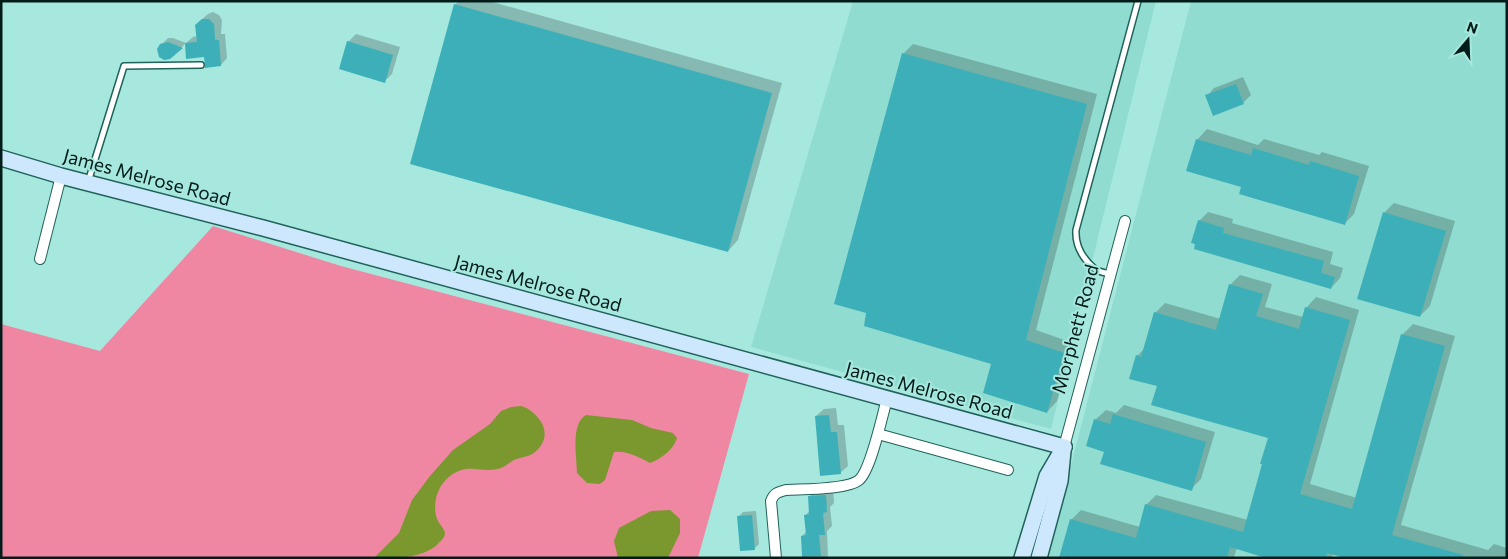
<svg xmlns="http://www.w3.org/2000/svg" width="1508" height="559" font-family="Commissioner,sans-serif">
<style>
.built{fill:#91dcd0}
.green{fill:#ef87a3}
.water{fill:#7b982f}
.shadow{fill:#0003}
.building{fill:#3dafb9}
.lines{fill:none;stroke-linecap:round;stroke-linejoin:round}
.lane-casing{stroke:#20625a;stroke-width:8}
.street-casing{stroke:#20625a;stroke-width:12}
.secondary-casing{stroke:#20625a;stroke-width:18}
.lane{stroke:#fff;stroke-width:5}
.street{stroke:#fff;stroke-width:10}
.secondary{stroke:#cde8fd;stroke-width:15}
.labels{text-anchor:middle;stroke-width:4;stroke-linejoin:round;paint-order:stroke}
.street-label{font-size:19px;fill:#021c19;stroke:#a7e8de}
</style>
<rect width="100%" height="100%" fill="#a7e8de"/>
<g class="built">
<polygon points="853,1 1156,1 1051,429 751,347"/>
<polygon points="1191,1 1507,1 1507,558 1047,558"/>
</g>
<polygon class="green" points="213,226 341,266 749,374 698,558 1,558 1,324 100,351"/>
<g class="water">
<path d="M521,406c8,2 13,7 18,13 9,11 7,24 -4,33 -6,5 -14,5 -21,8 -6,3 -9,8 -17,9 -17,4 -29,-7 -47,7 -13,10 -19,30 -12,45 2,4 7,8 7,13 -1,5 -6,8 -9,12 -18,13 -40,12 -62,12l25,-25 13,-33 18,-24 23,-26 37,-26 11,-13 10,-4z"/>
<path d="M586,415l46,5 19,8 22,5 4,5c-3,11 -16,21 -27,25 -11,-6 -24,-13 -36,-11l-9,28 -5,4 -13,-1 -10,-10c0,-16 -7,-49 9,-58z"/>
<polygon points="670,510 680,519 680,533 668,558 618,558 614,541 619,528 651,511"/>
</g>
<g class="shadow">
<polygon points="459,1 489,1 782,83 738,240 728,251 455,5"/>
<polygon points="213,12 219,15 222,20 221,34 225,34 227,58 221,65 186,43 170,58 159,47 168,38 173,38 186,43 193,37 197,36 200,21 208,14"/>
<polygon points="356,34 400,47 392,74 385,81 348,42"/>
<polygon points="913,44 1097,94 1036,330 1073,343 1057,401 1047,412 993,363 867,312 903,54"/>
<polygon points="1243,77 1251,95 1243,103 1207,96 1214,88"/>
<polygon points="1207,129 1258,145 1264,139 1319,155 1322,152 1369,166 1354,214 1344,224 1243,187 1197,140"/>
<polygon points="1394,203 1455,221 1430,306 1420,316 1384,213"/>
<polygon points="1208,212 1233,219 1232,223 1333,252 1330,264 1343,268 1340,278 1331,288 1199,221"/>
<polygon points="1240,275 1272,284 1265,307 1303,317 1306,308 1316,297 1359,310 1310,484 1357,498 1403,334 1413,324 1455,336 1401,525 1488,550 1494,544 1507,548 1507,558 1349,558 1333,553 1332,558 1267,558 1237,548 1234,557 1239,558 1061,558 1071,520 1081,510 1140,527 1146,505 1156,495 1248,520 1269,437 1158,386 1137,356 1145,348 1155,313 1165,303 1221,319 1230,285"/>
<polygon points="1124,405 1215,432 1201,479 1191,489 1105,451 1095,420 1106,410 1116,413"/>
<polygon points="836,408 838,425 844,425 848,466 840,473 816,416 824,409"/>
<polygon points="833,488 834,503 830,507 832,526 827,531 828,558 803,558 802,536 807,531 806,515 810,510 809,497 817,489"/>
<polygon points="756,511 759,544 754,549 738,517 743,512"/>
</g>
<g class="building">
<polygon points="454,4 772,93 728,252 410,164"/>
<polygon points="202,19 209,19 214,24 215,40 219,40 221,66 205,68 204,57 186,59 185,43 197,42 195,25"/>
<polygon points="347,41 393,55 385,83 339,69"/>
<polygon points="168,42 183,48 170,59 164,60 159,57 157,49 160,44"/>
<polygon points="902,53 1087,104 1026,340 1064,353 1047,413 983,393 991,364 864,326 866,313 834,304"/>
<polygon points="1236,84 1244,104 1213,116 1205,95"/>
<polygon points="1196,139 1251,155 1253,148 1309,165 1310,161 1359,176 1345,225 1239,194 1241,187 1186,171"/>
<polygon points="1383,212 1446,231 1420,317 1357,299"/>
<polygon points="1198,220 1224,228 1223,233 1324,261 1321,273 1335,277 1331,289 1194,249 1195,244 1191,243"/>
<polygon points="1229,284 1263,294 1256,316 1299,329 1305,307 1350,320 1300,494 1352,509 1401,334 1445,346 1392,535 1463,555 1463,558 1345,558 1327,553 1326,558 1266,558 1230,547 1227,558 1059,558 1070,519 1136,538 1145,504 1243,532 1259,475 1262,464 1260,464 1268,438 1151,405 1157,386 1129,379 1136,355 1141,357 1154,312 1216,330"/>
<polygon points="1113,414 1206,442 1192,491 1100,464 1104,452 1086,446 1094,419 1110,424"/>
<polygon points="829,415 831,432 837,432 841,474 820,476 815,416"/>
<polygon points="826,495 827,512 823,513 825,535 819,535 821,556 802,557 801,536 806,535 804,515 809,514 808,496"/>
<polygon points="752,515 755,550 740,551 737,516"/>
</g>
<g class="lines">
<defs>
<g id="lane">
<polyline points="88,182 124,66 201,65"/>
<path d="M1111,274c-5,-1 -12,-2 -16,-5 -12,-10 -20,-23 -19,-39l62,-229"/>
</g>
<g id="street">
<polyline points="40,259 61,176"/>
<polyline points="878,434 1008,470"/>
<polyline points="1064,447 1125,221"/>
<path d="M776,558l-5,-57c3,-8 7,-9 15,-11 16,-1 61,0 73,-10 12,-10 23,-64 28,-81"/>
</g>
<g id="secondary">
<polyline points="1,158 61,176 263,228 1064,447"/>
<polyline points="1022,558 1047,476 1064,447"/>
<polyline points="1039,558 1060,481 1063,451"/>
</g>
</defs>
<use href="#lane" class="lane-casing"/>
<use href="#street" class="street-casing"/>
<use href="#secondary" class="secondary-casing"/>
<use href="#lane" class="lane"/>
<use href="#street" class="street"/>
<use href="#secondary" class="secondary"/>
</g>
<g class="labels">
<g class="street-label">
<text transform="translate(147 177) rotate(15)" y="7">James Melrose Road</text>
<text transform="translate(538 283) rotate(15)" y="7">James Melrose Road</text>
<text transform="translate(1075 329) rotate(-75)" y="7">Morphett Road</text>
<text transform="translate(929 390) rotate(15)" y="7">James Melrose Road</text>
</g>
</g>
<rect width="1508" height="559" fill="none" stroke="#021c19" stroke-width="5"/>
<g transform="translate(1468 40) rotate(19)" stroke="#a7e8de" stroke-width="4" paint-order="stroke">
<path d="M0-4L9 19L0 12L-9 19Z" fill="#021c19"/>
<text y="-8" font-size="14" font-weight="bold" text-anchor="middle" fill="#021c19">N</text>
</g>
</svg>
